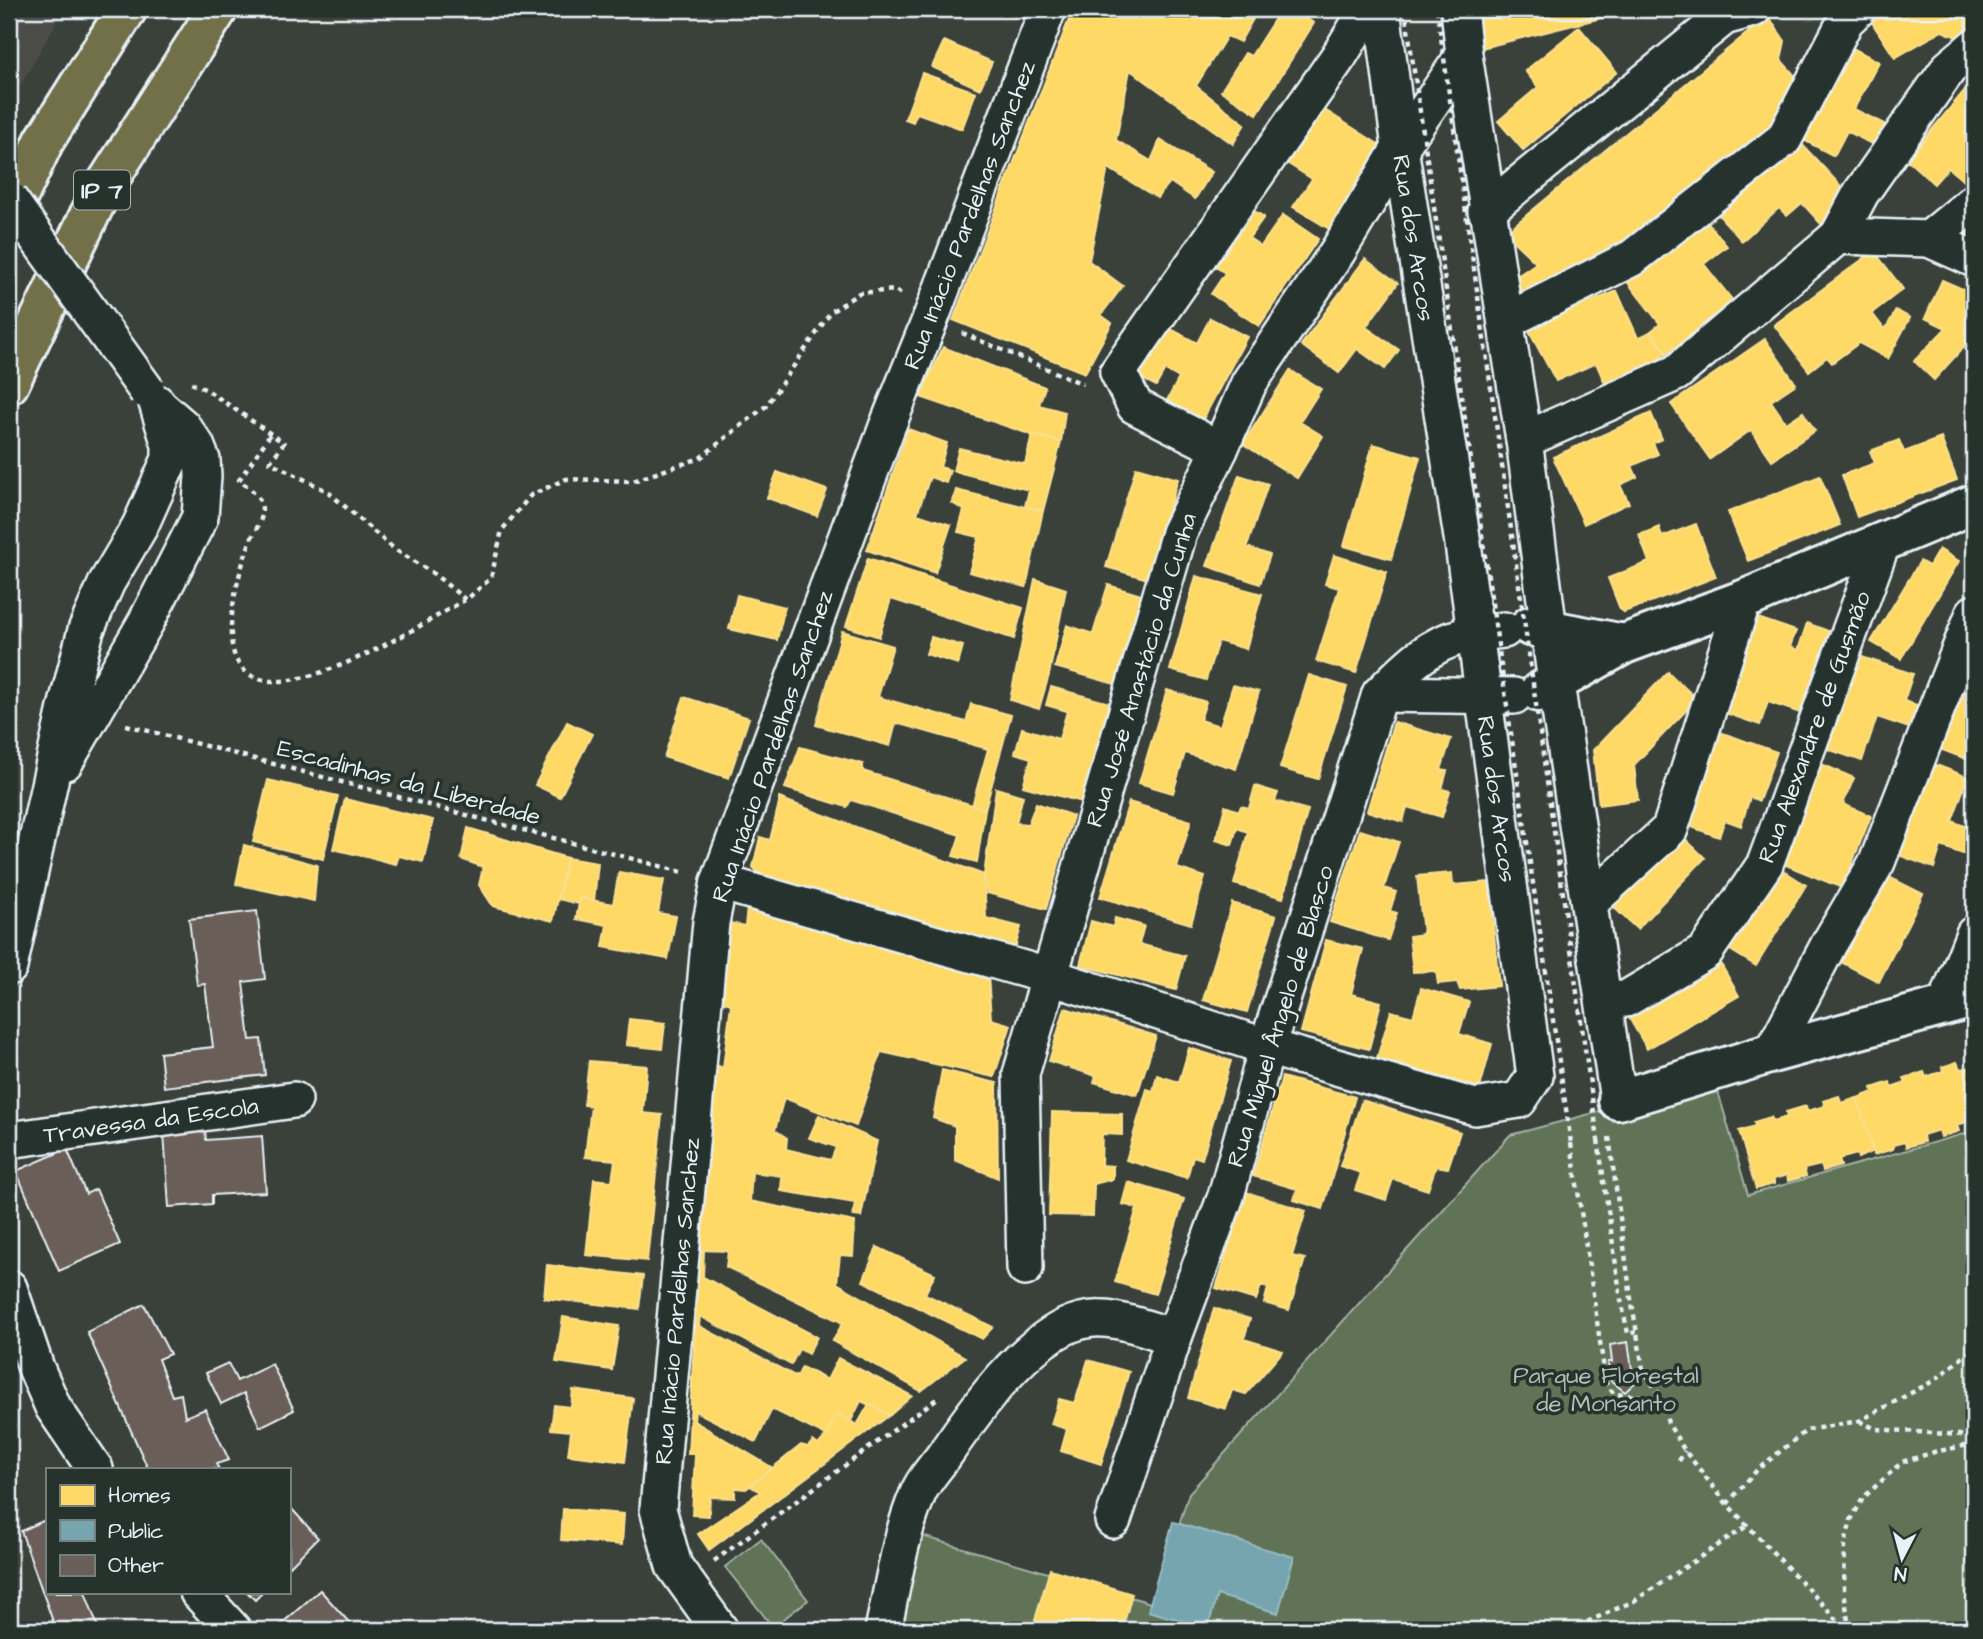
<svg xmlns="http://www.w3.org/2000/svg" width="1983" height="1639" font-family="'Architects Daughter',sans-serif">
<style>
.built{fill:#4b4c47}
.green{fill:#607356;stroke:#a4b2a7;stroke-width:2}
.homes{fill:#ffd966;stroke:#f8e092;stroke-width:2}
.public{fill:#76a5af;stroke:#98bcc5;stroke-width:2}
.building{fill:#6a5e59;stroke:#e8f1f8;stroke-width:2}
.lines{fill:none;stroke-linecap:round;stroke-linejoin:round}
.street-casing{stroke:#e8f1f8;stroke-width:40}
.secondary-casing{stroke:#e8f1f8;stroke-width:44}
.highway-casing{stroke:#e8f1f8;stroke-width:44}
.path{stroke:#e8f1f8;stroke-width:4.5;stroke-dasharray:5 5;stroke-linecap:butt}
.street{stroke:#26332d;stroke-width:35}
.secondary{stroke:#26332d;stroke-width:38}
.highway{stroke:#726f4a;stroke-width:38}
.street-bridge-casing{stroke:#e8f1f8;stroke-width:40;stroke-linecap:butt}
.path-bridge{stroke:#e8f1f8;stroke-width:4.5;stroke-dasharray:5 5;stroke-linecap:butt}
.street-bridge{stroke:#26332d;stroke-width:35}
.labels{text-anchor:middle;stroke-width:7;stroke-linejoin:round;paint-order:stroke}
.shield{fill:#26332d;stroke:#aeb8bb;stroke-width:2}
.shield-label{font-size:23px;font-weight:bold;fill:#e8f1f8}
.street-label{font-size:24px;fill:#e8f1f8;stroke:#26332d}
.park-label{font-size:24px;fill:#b2bfb7;stroke:#26332d}
</style>
<rect width="100%" height="100%" fill="#3a403a"/>
<filter id="ink" filterUnits="userSpaceOnUse"><feTurbulence type="fractalNoise" baseFrequency=".0143" numOctaves="2"/><feDisplacementMap in="SourceGraphic" scale="14" xChannelSelector="R" yChannelSelector="G"/><feConvolveMatrix kernelMatrix="1 2 1 2 8 2 1 2 1" color-interpolation-filters="sRGB"/></filter>
<g filter="url(#ink)">
<polygon class="built" points="9,9 64,9 9,106"/>
<g class="green">
<polygon points="1715,1081 1748,1195 1974,1131 1974,1630 875,1630 905,1531 1154,1604 1189,1493 1510,1135"/>
<polygon points="761,1539 808,1600 773,1627 725,1567"/>
</g>
<g class="homes">
<polygon points="1073,9 1251,9 1257,12 1240,42 1227,36 1196,86 1245,124 1233,144 1130,70 1116,140 1151,161 1160,140 1212,172 1195,199 1170,182 1157,198 1108,168 1089,261 1123,286 1101,315 1112,323 1085,373 953,320"/>
<polygon points="1281,9 1291,9 1314,23 1257,114 1221,91 1245,53 1251,56"/>
<polygon points="1466,9 1637,9 1470,51"/>
<polygon points="1893,9 1974,9 1974,31 1964,40 1942,31 1895,58 1871,21"/>
<polygon points="1768,16 1785,41 1781,60 1797,78 1776,126 1606,262 1518,303 1510,281 1536,263 1511,239 1511,228"/>
<polygon points="1579,27 1617,72 1523,150 1498,121 1538,87 1525,71"/>
<polygon points="944,41 992,62 980,89 932,67"/>
<polygon points="1845,44 1879,62 1854,109 1888,126 1877,147 1847,131 1834,156 1796,136"/>
<polygon points="922,73 976,92 962,129 917,113 913,122 905,119"/>
<polygon points="1974,79 1974,185 1972,188 1948,168 1934,184 1907,160"/>
<polygon points="1317,105 1383,147 1329,229 1293,207 1312,179 1282,160"/>
<polygon points="1797,139 1852,198 1822,225 1802,203 1787,216 1779,208 1742,241 1716,212"/>
<polygon points="1245,205 1264,217 1249,238 1261,246 1283,215 1318,239 1259,326 1211,294 1225,273 1207,261"/>
<polygon points="1704,218 1727,246 1704,264 1734,302 1667,353 1650,332 1660,324 1625,279"/>
<polygon points="1974,218 1974,242 1968,239 1964,224"/>
<polygon points="1874,251 1903,289 1872,313 1885,330 1896,310 1910,318 1888,359 1859,343 1832,363 1827,357 1809,371 1774,325"/>
<polygon points="1365,259 1398,283 1366,327 1399,350 1385,369 1357,349 1339,373 1301,345"/>
<polygon points="1942,280 1974,294 1974,343 1969,341 1934,380 1914,361 1946,328 1925,318"/>
<polygon points="1617,291 1638,338 1650,332 1667,353 1642,371 1608,390 1596,363 1556,381 1527,328"/>
<polygon points="1210,318 1247,337 1201,423 1165,404 1179,378 1165,370 1156,386 1133,374 1160,323 1197,343"/>
<polygon points="1765,339 1796,384 1771,401 1786,423 1803,412 1815,431 1772,460 1751,430 1710,459 1671,404"/>
<polygon points="943,347 1045,387 1039,405 1065,412 1061,442 1032,435 920,397"/>
<polygon points="1290,370 1321,389 1300,422 1323,436 1297,478 1243,444"/>
<polygon points="1651,413 1662,439 1653,443 1658,454 1632,466 1637,477 1620,485 1629,503 1584,524 1553,457"/>
<polygon points="908,429 947,443 940,467 950,470 946,483 930,477 917,514 951,525 935,573 867,550"/>
<polygon points="1032,435 1061,442 1043,511 1025,506 1029,490 953,471 959,448 1025,464"/>
<polygon points="1941,438 1957,480 1857,517 1842,475 1875,463 1870,451 1899,440 1904,452"/>
<polygon points="1373,444 1420,457 1391,559 1344,546"/>
<polygon points="1136,467 1178,479 1148,579 1106,567"/>
<polygon points="777,472 827,490 817,516 767,498"/>
<polygon points="1239,475 1268,484 1247,547 1270,555 1260,584 1207,566"/>
<polygon points="1820,476 1840,525 1748,561 1728,512"/>
<polygon points="956,490 1043,511 1026,587 969,572 979,537 958,532 964,510 952,503"/>
<polygon points="1696,524 1716,577 1624,612 1620,609 1608,578 1649,562 1639,535 1659,527 1662,537"/>
<polygon points="1939,549 1959,561 1901,659 1871,642 1920,561 1929,566"/>
<polygon points="1334,555 1387,572 1356,673 1316,661 1339,588 1325,584"/>
<polygon points="868,558 1023,608 1014,639 891,599 879,637 846,626"/>
<polygon points="1196,576 1262,594 1246,649 1218,641 1206,680 1170,670"/>
<polygon points="1035,579 1066,589 1049,675 1039,709 1010,700"/>
<polygon points="1108,585 1141,595 1115,684 1055,667 1067,625 1093,634"/>
<polygon points="737,595 785,607 777,640 729,629"/>
<polygon points="1758,618 1796,631 1790,647 1798,650 1807,623 1834,633 1806,715 1768,702 1760,725 1725,713"/>
<polygon points="842,631 893,646 878,697 966,722 971,704 1011,715 985,809 972,806 988,749 896,723 890,746 816,725"/>
<polygon points="931,637 963,646 958,664 926,654"/>
<polygon points="1974,655 1974,762 1937,748"/>
<polygon points="1859,656 1913,674 1904,701 1920,706 1912,729 1877,717 1862,761 1827,749"/>
<polygon points="1668,672 1697,699 1634,765 1638,800 1599,805 1593,750"/>
<polygon points="1309,675 1347,687 1318,779 1280,768"/>
<polygon points="1233,685 1259,692 1236,769 1185,753 1173,793 1139,783 1167,690 1206,702 1200,720 1220,726"/>
<polygon points="1051,687 1113,704 1085,803 1023,786 1031,758 1015,753 1022,728 1059,739 1067,711 1046,705"/>
<polygon points="684,697 749,718 729,778 664,757"/>
<polygon points="567,722 592,734 560,797 535,785"/>
<polygon points="1394,722 1451,739 1441,770 1447,771 1442,789 1450,791 1442,817 1407,807 1403,822 1367,811"/>
<polygon points="1717,731 1777,752 1759,801 1750,797 1741,826 1725,820 1719,837 1683,824"/>
<polygon points="800,747 863,764 863,771 985,809 977,862 953,856 960,835 851,800 847,807 785,788"/>
<polygon points="1817,762 1854,778 1843,804 1871,816 1842,888 1776,861"/>
<polygon points="1931,763 1968,777 1952,821 1974,830 1974,858 1941,846 1934,868 1898,855"/>
<polygon points="268,780 338,796 323,859 253,842"/>
<polygon points="1255,786 1278,793 1275,801 1308,810 1283,898 1234,884 1248,832 1237,828 1232,845 1216,840 1225,806 1239,811 1241,806 1249,808"/>
<polygon points="996,788 1023,796 1016,823 1028,824 1036,803 1073,816 1046,909 987,893 984,875"/>
<polygon points="779,798 984,875 986,918 1021,927 1013,955 762,878 753,867 760,837 770,840 779,803"/>
<polygon points="345,799 433,820 423,862 399,856 396,864 333,849"/>
<polygon points="1129,802 1191,821 1177,868 1205,877 1191,924 1100,897"/>
<polygon points="468,828 567,858 553,921 493,906 479,885 483,867 461,859"/>
<polygon points="1360,830 1399,842 1384,888 1396,892 1390,911 1397,913 1388,940 1330,922"/>
<polygon points="1678,832 1705,858 1637,929 1610,904"/>
<polygon points="244,845 317,865 314,901 236,884"/>
<polygon points="567,858 598,863 594,901 580,898 579,904 558,899"/>
<polygon points="1775,865 1806,885 1756,966 1725,947"/>
<polygon points="619,872 664,880 658,913 676,916 668,959 603,947 607,925 576,919 580,898 613,904"/>
<polygon points="1452,873 1453,885 1489,882 1499,986 1460,990 1457,982 1438,984 1436,971 1413,972 1409,936 1423,934 1417,876"/>
<polygon points="1885,875 1923,894 1879,982 1841,962"/>
<polygon points="748,898 988,974 991,1019 1011,1025 994,1077 881,1052 856,1126 784,1098 775,1130 787,1138 786,1149 831,1160 836,1147 809,1138 819,1115 877,1141 861,1217 853,1216 855,1203 781,1191 782,1176 752,1172 750,1201 855,1222 853,1256 840,1255 837,1283 965,1357 921,1391 832,1341 843,1323 726,1267 728,1251 699,1250 714,1064 723,1068 731,1004 719,1000 730,923 745,926"/>
<polygon points="1232,903 1276,916 1247,1012 1203,1000"/>
<polygon points="1115,918 1144,926 1139,944 1185,956 1176,990 1080,965 1091,921 1113,927"/>
<polygon points="1326,940 1363,949 1351,994 1381,1002 1369,1049 1301,1032"/>
<polygon points="1718,959 1739,996 1647,1049 1625,1011"/>
<polygon points="1421,988 1469,1002 1459,1034 1492,1044 1480,1088 1377,1058 1391,1011 1413,1017"/>
<polygon points="1065,1008 1156,1036 1137,1095 1094,1082 1096,1076 1049,1061"/>
<polygon points="629,1019 665,1023 662,1049 626,1045"/>
<polygon points="1189,1048 1231,1061 1202,1159 1193,1156 1187,1178 1126,1160 1147,1089 1153,1091 1157,1075 1179,1082"/>
<polygon points="589,1061 647,1066 643,1113 662,1115 647,1261 586,1255 594,1179 612,1181 615,1160 585,1157 591,1106 584,1105"/>
<polygon points="1957,1062 1960,1069 1974,1067 1974,1120 1957,1125 1959,1131 1941,1137 1939,1130 1923,1135 1924,1142 1906,1147 1905,1142 1893,1145 1893,1149 1874,1155 1857,1098 1873,1092 1872,1088 1890,1082 1891,1087 1906,1082 1904,1078 1924,1072 1926,1077 1943,1071 1942,1067"/>
<polygon points="942,1070 997,1083 998,1178 955,1160 955,1126 933,1118"/>
<polygon points="1282,1077 1355,1097 1323,1209 1294,1200 1297,1189 1253,1176"/>
<polygon points="1839,1096 1841,1103 1857,1098 1873,1151 1858,1158 1857,1154 1839,1159 1841,1166 1823,1171 1821,1165 1804,1169 1806,1176 1788,1181 1787,1175 1774,1179 1774,1184 1756,1189 1739,1131 1755,1126 1754,1122 1771,1117 1773,1121 1787,1117 1786,1112 1806,1106 1807,1111 1825,1106 1823,1101"/>
<polygon points="1362,1100 1460,1132 1448,1168 1436,1166 1428,1190 1393,1179 1386,1200 1355,1190 1361,1173 1340,1166"/>
<polygon points="1052,1112 1122,1114 1122,1135 1102,1134 1101,1165 1113,1166 1113,1179 1094,1184 1093,1216 1049,1215"/>
<polygon points="1128,1182 1184,1199 1155,1294 1115,1282 1137,1208 1122,1204"/>
<polygon points="1246,1192 1306,1211 1292,1256 1305,1259 1289,1310 1264,1303 1268,1288 1261,1286 1256,1300 1216,1288"/>
<polygon points="877,1247 935,1274 925,1294 993,1327 982,1339 863,1281"/>
<polygon points="699,1250 704,1251 703,1277 817,1337 808,1354 799,1349 791,1365 700,1316 699,1326 797,1377 802,1367 827,1380 838,1358 912,1396 890,1415 861,1401 851,1421 837,1414 826,1436 772,1409 756,1442 695,1411 694,1421 773,1468 746,1489 735,1488 735,1498 710,1497 709,1516 692,1515 695,1454 688,1454"/>
<polygon points="547,1265 643,1276 639,1309 544,1298"/>
<polygon points="1214,1308 1250,1319 1244,1339 1283,1351 1246,1394 1232,1390 1226,1409 1188,1398"/>
<polygon points="563,1317 619,1326 612,1370 556,1362"/>
<polygon points="1088,1360 1129,1372 1101,1464 1061,1451 1067,1429 1051,1424 1059,1399 1075,1403"/>
<polygon points="573,1390 633,1398 625,1462 568,1455 571,1431 551,1429 554,1405 571,1407"/>
<polygon points="869,1404 890,1415 709,1550 698,1534 760,1492 750,1486 801,1445 808,1447 813,1441 818,1445 826,1436 837,1414 857,1425"/>
<polygon points="563,1509 624,1514 622,1545 561,1540"/>
<polygon points="1050,1569 1132,1594 1122,1630 1032,1630"/>
</g>
<polygon class="public" points="1173,1522 1294,1557 1278,1613 1217,1595 1208,1628 1148,1611"/>
<g class="building">
<polygon points="257,911 265,979 243,982 250,1040 261,1039 265,1075 164,1087 160,1053 213,1047 205,984 197,985 189,919"/>
<polygon points="205,1130 206,1140 262,1136 266,1192 212,1195 212,1204 169,1207 164,1133"/>
<polygon points="67,1149 86,1194 96,1189 120,1244 59,1271 16,1171"/>
<polygon points="144,1304 170,1354 158,1359 172,1396 181,1394 185,1417 205,1409 229,1460 216,1464 219,1469 148,1469 87,1332"/>
<polygon points="1628,1342 1632,1369 1640,1378 1625,1392 1610,1380 1608,1362 1612,1362 1610,1345"/>
<polygon points="228,1363 237,1381 272,1364 294,1410 260,1427 244,1393 221,1404 206,1373"/>
<polygon points="291,1508 318,1538 289,1567 289,1510"/>
<polygon points="47,1519 47,1592 85,1592 99,1630 56,1630 21,1531"/>
<polygon points="320,1590 356,1630 280,1630 278,1627"/>
<polygon points="247,1592 263,1592 255,1600"/>
</g>
<g class="lines">
<defs>
<g id="street">
<polyline points="1459,9 1464,55 1524,440 1556,683 1618,1100"/>
<polyline points="1486,211 1724,17 1753,9"/>
<polyline points="1838,236 1861,193 1949,68 1974,47"/>
<polyline points="1929,239 1974,202"/>
<polyline points="1506,321 1632,258 1784,139 1846,20 1858,9"/>
<polyline points="1524,440 1676,373 1838,236 1929,239 1974,259"/>
<polyline points="1220,449 1135,406 1118,372 1339,56 1368,9"/>
<polyline points="1380,694 1514,696"/>
<polyline points="65,762 146,622 200,517 203,476 202,460 196,445 182,426 160,407"/>
<polyline points="719,882 1048,976 1267,1047 1475,1107 1519,1100 1535,1076 1462,537 1400,148 1382,9"/>
<polyline points="1590,902 1670,829 1743,600"/>
<polyline points="9,967 66,708 86,630 107,582 140,526 170,459 170,445 157,403"/>
<polyline points="1604,1000 1626,999 1705,952 1765,864 1883,541"/>
<polyline points="1945,1007 1974,934"/>
<polyline points="1772,1053 1829,944 1877,862 1974,613"/>
<polyline points="9,1140 294,1100"/>
<polyline points="1025,1268 1021,1074 1179,533 1220,449 1249,383 1338,251 1400,148 1464,55"/>
<polyline points="9,1288 36,1368 53,1407 95,1469"/>
<path d="M1113,1520l61,-183 52,-141 41,-149 113,-353c23,-23 48,-50 80,-57 15,-4 30,-5 44,-7"/>
<polyline points="198,1592 233,1630"/>
<polyline points="720,1630 674,1566 658,1509 711,922 719,882 887,427 930,320 1048,9"/>
<path d="M883,1630c10,-44 16,-91 34,-134 5,-14 17,-27 26,-39 30,-44 84,-122 138,-136 29,-8 65,8 93,16"/>
</g>
<g id="secondary">
<polyline points="1530,626 1624,644"/>
<polyline points="1539,692 1624,644 1743,600 1974,504"/>
<polyline points="1618,1100 1772,1053 1974,998"/>
</g>
<g id="highway">
<polyline points="9,216 44,141 127,9"/>
<polyline points="9,384 99,195 218,9"/>
</g>
</defs>
<use href="#street" class="street-casing"/>
<use href="#secondary" class="secondary-casing"/>
<use href="#highway" class="highway-casing"/>
<g class="path">
<polyline points="962,333 1083,384"/>
<polyline points="191,383 207,390 284,443 270,462 327,491 393,548 434,574 466,600 491,578 502,530 531,495 566,479 633,481 700,458 766,406 831,312 859,293 896,290 902,295"/>
<path d="M270,435l-31,45c11,9 24,16 23,33 0,9 -9,20 -12,29 -10,27 -17,54 -19,83 -6,128 188,0 234,-25"/>
<polyline points="126,725 686,873"/>
<polyline points="1609,1137 1631,1298 1643,1369 1661,1398 1668,1423 1685,1451 1727,1504 1847,1630"/>
<polyline points="1598,1140 1621,1300 1628,1334 1636,1332"/>
<polyline points="1571,1143 1606,1383 1614,1394 1660,1398"/>
<polyline points="1859,1421 1876,1429 1974,1436"/>
<polyline points="1679,1461 1685,1451"/>
<polyline points="1727,1504 1757,1470 1807,1430 1859,1421 1935,1380 1974,1348"/>
<polyline points="714,1561 939,1397"/>
<polyline points="1569,1630 1634,1601 1747,1526"/>
<polyline points="1849,1630 1844,1589 1845,1544 1851,1520 1863,1498 1902,1462 1934,1452 1974,1444"/>
</g>
<use href="#street" class="street"/>
<use href="#secondary" class="secondary"/>
<use href="#highway" class="highway"/>
<defs>
<polyline id="street-bridge" points="9,199 147,391"/>
</defs>
<use href="#street-bridge" class="street-bridge-casing"/>
<g class="path-bridge">
<polyline points="1405,9 1571,1143"/>
<polyline points="1437,9 1598,1140"/>
</g>
<use href="#street-bridge" class="street-bridge"/>
</g>
</g>
<g class="labels">
<rect class="shield" x="74" y="170.5" width="56" height="39" rx="5"/>
<g class="shield-label">
<text x="102" y="198">IP 7</text>
</g>
<g class="street-label">
<text transform="translate(969 215) rotate(-69)" y="8">Rua Inácio Pardelhas Sanchez</text>
<text transform="translate(1414 238) rotate(81)" y="8">Rua dos Arcos</text>
<text transform="translate(1141 670) rotate(-73)" y="8">Rua José Anastácio da Cunha</text>
<text transform="translate(1814 727) rotate(-70)" y="8">Rua Alexandre de Gusmão</text>
<text transform="translate(772 746) rotate(-71)" y="8">Rua Inácio Pardelhas Sanchez</text>
<text transform="translate(409 782) rotate(15)" y="8">Escadinhas da Liberdade</text>
<text transform="translate(1497 799) rotate(82)" y="8">Rua dos Arcos</text>
<text transform="translate(1280 1016) rotate(-73)" y="8">Rua Miguel Ângelo de Blasco</text>
<text transform="translate(151 1120) rotate(-8)" y="8">Travessa da Escola</text>
<text transform="translate(677 1301) rotate(-85)" y="8">Rua Inácio Pardelhas Sanchez</text>
</g>
<g class="park-label">
<text x="1606" y="1383">Parque Florestal<tspan x="1606" dy="28">de Monsanto</tspan></text>
</g>
</g>
<rect width="1983" height="1639" fill="none" stroke="#26332d" stroke-width="35"/>
<rect x="18" y="18" width="1948" height="1604" fill="none" stroke="#e8f1f8" stroke-width="2.5" filter="url(#ink)"/>
<rect x="46" y="1468" width="245" height="126" fill="#26332d" stroke="#747f7e" stroke-width="2"/>
<rect x="60" y="1485" width="35" height="21" fill="#ffd966" stroke="#747f7e" stroke-width="2"/>
<text x="108" y="1502" font-size="21" fill="#e8f1f8">Homes</text>
<rect x="60" y="1520" width="35" height="21" fill="#76a5af" stroke="#747f7e" stroke-width="2"/>
<text x="108" y="1538" font-size="21" fill="#e8f1f8">Public</text>
<rect x="60" y="1555" width="35" height="21" fill="#6a5e59" stroke="#747f7e" stroke-width="2"/>
<text x="108" y="1572" font-size="21" fill="#e8f1f8">Other</text>
<g transform="translate(1902 1558) rotate(186)" stroke="#26332d" stroke-width="5" paint-order="stroke">
<path d="M0-5L12 26L0 18L-12 26Z" fill="#e8f1f8"/>
<text y="-10" font-size="19" font-weight="bold" text-anchor="middle" fill="#e8f1f8">N</text>
</g>
</svg>
